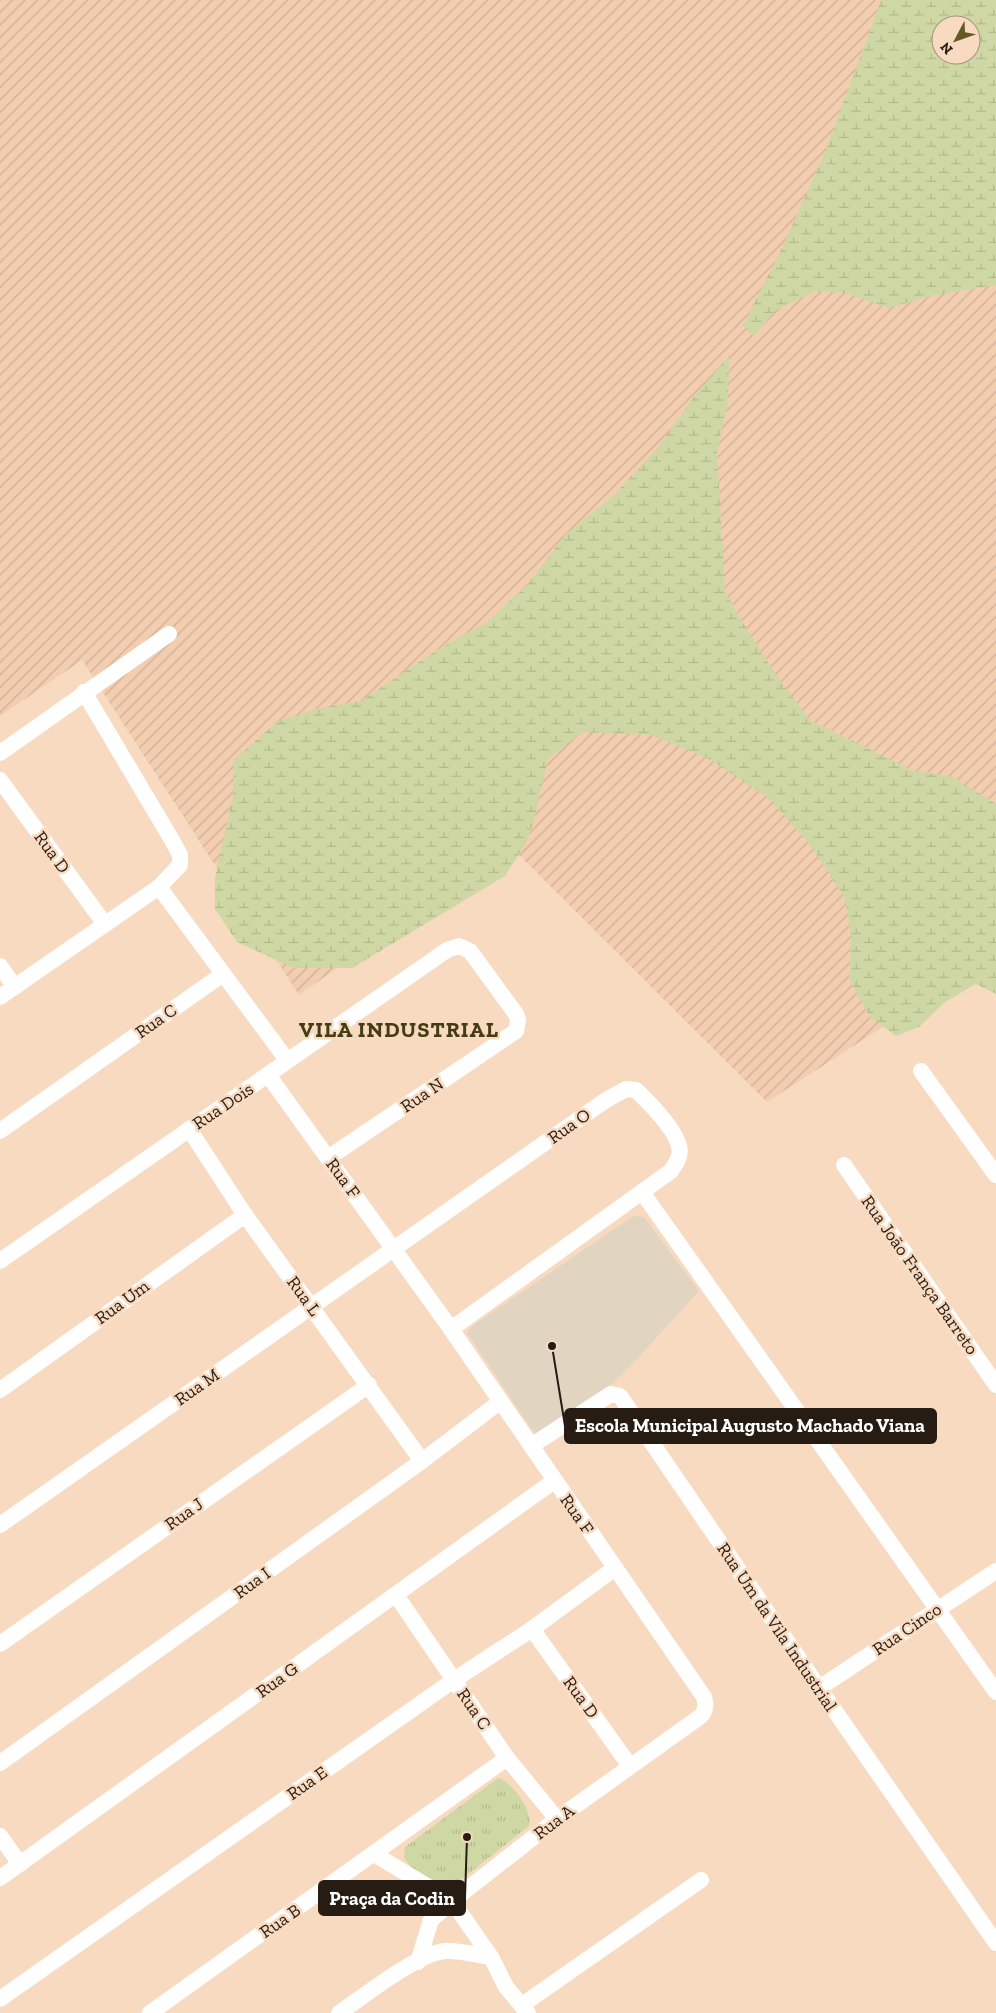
<svg xmlns="http://www.w3.org/2000/svg" width="996" height="2013" font-family="'Zilla Slab',serif">
<style>
.industrial{fill:url(#industrial-furrows);fill-rule:evenodd}
.education{fill:#e1d4c1}
.wetland{fill:url(#wetland-marsh);fill-rule:evenodd}
.park{fill:url(#park-tufts)}
.lines{fill:none;stroke-linecap:round;stroke-linejoin:round}
.minor{stroke:#fff;stroke-width:16}
.labels{text-anchor:middle;stroke-width:5;stroke-linejoin:round;paint-order:stroke}
.street-label{font-size:18px;fill:#271c13;stroke:#f8dac0}
.district-label{font-size:22px;font-weight:bold;letter-spacing:1px;fill:#443c12;stroke:#f8dac0}
.leader{fill:none;stroke:#271c13;stroke-width:2}
.callout-dot{fill:#271c13;stroke:#f8dac0;stroke-width:2}
.callout{fill:#271c13;stroke:#271c13;stroke-width:2}
.callout-label{font-size:19px;text-anchor:middle;font-weight:bold;fill:#fff}
</style>
<defs>
<pattern id="industrial-furrows" width="10" height="10" patternUnits="userSpaceOnUse" patternTransform="scale(1.25)"><rect width="10" height="10" fill="#f2cdb0"/><path d="M-1 1l2-2M0 10L10 0M9 11l2-2" fill="none" stroke="#d0af96"/></pattern>
<pattern id="wetland-marsh" width="20" height="14" patternUnits="userSpaceOnUse" patternTransform="scale(1.25)"><rect width="20" height="14" fill="#cfd8a5"/><path d="M1 5h8M5 5V1M11 12h8M15 12V8" fill="none" stroke="#b2b98d"/></pattern>
<pattern id="park-tufts" width="24" height="20" patternUnits="userSpaceOnUse" patternTransform="scale(1.25)"><rect width="24" height="20" fill="#cfd8a5"/><path d="M3 7l-1-3M5 7V3M7 7l1-3M15 17l-1-3M17 17v-4M19 17l1-3" fill="none" stroke="#b2b98d"/></pattern>
</defs>
<rect width="100%" height="100%" fill="#f8dac0"/>
<path class="industrial" d="M0,0h996v898l-107,125 -122,79 -257,-256 -211,149 -217,-335 -82,56zM941,25h30v30h-30z"/>
<polygon class="education" points="633,1216 644,1217 699,1291 637,1359 613,1383 535,1434 467,1333 471,1327"/>
<g class="wetland">
<path d="M881,0h115v285l-65,11 -43,12 -42,-15 -30,-2 -40,19 -22,26 -11,-11 40,-79 42,-94zM941,25h30v30h-30z"/>
<polygon points="729,356 728,402 717,452 725,591 743,623 776,675 810,720 912,770 953,777 996,804 996,994 976,984 945,1002 919,1027 896,1036 870,1017 849,979 851,937 845,898 811,846 769,798 707,758 652,735 582,732 548,759 534,821 525,845 505,876 352,968 294,968 237,942 215,909 215,878 233,795 234,760 278,721 315,709 361,701 437,650 487,622 528,584 566,534 614,495 656,450 693,398"/>
</g>
<path class="park" d="M498,1778c13,2 36,35 31,48l-85,67 -20,-8 -20,-27 1,-11z"/>
<g class="lines">
<g class="minor">
<polyline points="0,753 169,634"/>
<polyline points="0,780 104,923"/>
<polyline points="159,887 287,1060"/>
<polyline points="0,966 15,987"/>
<polyline points="0,997 159,887 180,865 180,855 172,840 84,692"/>
<polyline points="921,1071 996,1175"/>
<path d="M268,1075l183,254 253,368c2,8 2,13 -3,19l-144,103 -105,82 -21,19 -13,42"/>
<polyline points="189,1129 245,1215 422,1461"/>
<polyline points="0,1131 223,974"/>
<polyline points="844,1165 996,1385"/>
<polyline points="642,1192 996,1692"/>
<polyline points="0,1261 447,950 459,946 470,951 516,1014 518,1020 516,1031 328,1158"/>
<polyline points="0,1390 245,1215"/>
<polyline points="531,1446 611,1394 620,1396 819,1688 996,1943"/>
<path d="M0,1525l606,-425 20,-11 10,1c13,12 39,39 43,56 3,9 -3,18 -8,25l-220,158"/>
<polyline points="396,1595 507,1758 557,1819"/>
<polyline points="532,1629 630,1766"/>
<polyline points="0,1644 369,1385"/>
<polyline points="819,1688 996,1571"/>
<polyline points="0,1763 422,1461 501,1401"/>
<polyline points="0,1836 20,1864"/>
<polyline points="374,1854 452,1901 491,1957 506,1987 528,2013"/>
<polyline points="0,1878 554,1481"/>
<polyline points="0,1999 454,1680 532,1629 615,1568"/>
<polyline points="522,2005 701,1880"/>
<polyline points="150,2013 507,1758"/>
<path d="M339,2013c24,-16 79,-60 106,-62 15,-1 31,4 46,6"/>
</g>
</g>
<g class="labels">
<g class="street-label">
<text transform="translate(52 852) rotate(54)" y="6">Rua D</text>
<text transform="translate(156 1021) rotate(-35)" y="6">Rua C</text>
<text transform="translate(422 1095) rotate(-34)" y="6">Rua N</text>
<text transform="translate(223 1106) rotate(-34)" y="6">Rua Dois</text>
<text transform="translate(569 1126) rotate(-35)" y="6">Rua O</text>
<text transform="translate(343 1178) rotate(54)" y="6">Rua F</text>
<text transform="translate(920 1275) rotate(55)" y="6">Rua João França Barreto</text>
<text transform="translate(304 1296) rotate(54)" y="6">Rua L</text>
<text transform="translate(122 1302) rotate(-36)" y="6">Rua Um</text>
<text transform="translate(197 1387) rotate(-35)" y="6">Rua M</text>
<text transform="translate(184 1514) rotate(-35)" y="6">Rua J</text>
<text transform="translate(577 1514) rotate(55)" y="6">Rua F</text>
<text transform="translate(252 1583) rotate(-36)" y="6">Rua I</text>
<text transform="translate(777 1627) rotate(56)" y="6">Rua Um da Vila Industrial</text>
<text transform="translate(907 1629) rotate(-34)" y="6">Rua Cinco</text>
<text transform="translate(277 1680) rotate(-36)" y="6">Rua G</text>
<text transform="translate(581 1697) rotate(54)" y="6">Rua D</text>
<text transform="translate(474 1709) rotate(56)" y="6">Rua C</text>
<text transform="translate(307 1783) rotate(-35)" y="6">Rua E</text>
<text transform="translate(554 1822) rotate(-37)" y="6">Rua A</text>
<text transform="translate(280 1921) rotate(-35)" y="6">Rua B</text>
</g>
<g class="district-label">
<text x="399" y="1037">VILA INDUSTRIAL</text>
</g>
</g>
<path class="leader" d="M552 1346L565 1426M467 1837L465 1898"/>
<g class="callout-dot">
<circle cx="552" cy="1346" r="5"/>
<circle cx="467" cy="1837" r="5"/>
</g>
<g class="callout">
<rect x="565" y="1409" width="371" height="34" rx="5"/>
<rect x="319" y="1881" width="146" height="34" rx="5"/>
</g>
<g class="callout-label">
<text x="750" y="1432">Escola Municipal Augusto Machado Viana</text>
<text x="392" y="1905">Praça da Codin</text>
</g>
<g transform="translate(956 40) rotate(229)"><circle r="24" fill="#f8dac0" stroke="#a48e7b"/>
<path d="M0-4L9 19L0 12L-9 19Z" fill="#635925"/>
<text y="-8" font-size="14" font-weight="bold" text-anchor="middle" fill="#271c13">N</text>
</g>
</svg>
